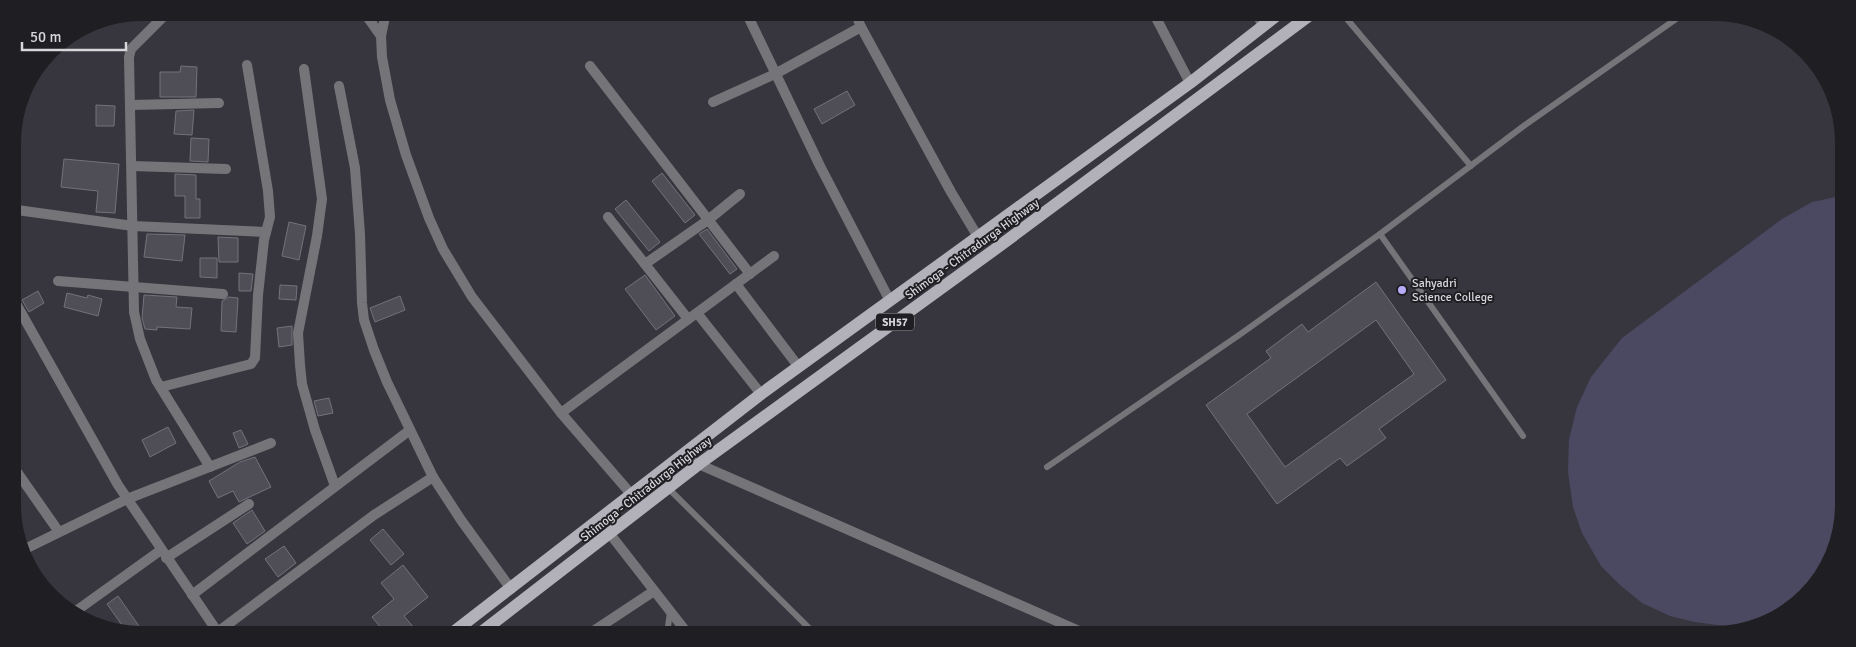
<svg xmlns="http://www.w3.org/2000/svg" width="1856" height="647" font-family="Signika,sans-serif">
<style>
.green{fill:#4b4861}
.building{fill:#4f4e57;stroke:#73727b;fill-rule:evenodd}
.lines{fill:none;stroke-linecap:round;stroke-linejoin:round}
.service{stroke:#757579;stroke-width:6}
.minor{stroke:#757579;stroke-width:10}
.tertiary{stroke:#757579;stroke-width:10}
.primary{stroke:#b2b1ba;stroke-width:12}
.poi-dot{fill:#b8abf7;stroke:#1f1e22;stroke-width:2}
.labels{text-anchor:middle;stroke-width:4;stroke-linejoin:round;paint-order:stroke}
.shield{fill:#1f1e22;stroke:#9f9fa4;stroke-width:1}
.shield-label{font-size:11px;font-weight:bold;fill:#d6d6db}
.street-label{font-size:12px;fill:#d6d6db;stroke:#1f1e22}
.poi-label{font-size:12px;fill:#d6d6db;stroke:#1f1e22;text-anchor:start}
</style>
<rect width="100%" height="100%" fill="#37363e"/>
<polygon class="green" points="1841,196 1837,546 1793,608 1750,624 1725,626 1695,622 1670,616 1642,603 1620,585 1601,566 1582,533 1573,507 1568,472 1569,439 1577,407 1591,377 1622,338 1782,219 1812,202"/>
<g class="building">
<polygon points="181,66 197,67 196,97 160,97 160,72 180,72"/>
<polygon points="847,91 855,105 822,124 814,109"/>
<polygon points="96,105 115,106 114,126 96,126"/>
<polygon points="194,110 192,135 174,134 176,111"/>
<polygon points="191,138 209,139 208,162 190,161"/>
<polygon points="64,159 119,164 115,213 96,212 98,191 61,187"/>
<polygon points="662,173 695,215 685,223 652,181"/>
<polygon points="175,174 196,175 196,199 200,199 200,218 185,218 185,196 175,196"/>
<polygon points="626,200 660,242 649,251 615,209"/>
<polygon points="289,222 306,226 299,260 282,256"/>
<polygon points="707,229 737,269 730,274 699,234"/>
<polygon points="147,234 185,235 182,261 144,257"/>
<polygon points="218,237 238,238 238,262 219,262"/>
<polygon points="200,258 217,258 217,278 200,277"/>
<polygon points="239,273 253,274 251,291 239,291"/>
<polygon points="645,275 675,316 656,330 625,289"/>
<path d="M1376,282l70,98 -67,49 7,9 -39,28 -7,-8 -63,46 -71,-99 65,-47 -5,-7 36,-27 6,8zM1376,320l38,54 -129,93 -38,-53z"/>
<polygon points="280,285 297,286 296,300 279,299"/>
<polygon points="38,291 44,303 29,312 22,300"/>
<polygon points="67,293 87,298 88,295 102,299 98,316 64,307"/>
<polygon points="144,295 177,297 176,307 192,308 190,329 157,327 157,330 145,329 142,318"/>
<polygon points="400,296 405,310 375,322 370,308"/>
<polygon points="229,297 238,298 236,332 221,331 222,301"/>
<polygon points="292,326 292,345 279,347 277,328"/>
<polygon points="329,398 333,413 318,416 314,401"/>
<polygon points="168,427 176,443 150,457 142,440"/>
<polygon points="241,430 248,444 239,448 233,433"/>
<polygon points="255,457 271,487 239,502 233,491 218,498 209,481 240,462"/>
<polygon points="252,510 265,531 247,544 233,523"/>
<polygon points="383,529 404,554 391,565 370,540"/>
<polygon points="284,546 296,563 278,577 265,559"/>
<polygon points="403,565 428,597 404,616 419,634 386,634 372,617 394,599 381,583"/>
<polygon points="118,596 141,629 134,633 127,632 107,604"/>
</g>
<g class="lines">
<g class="service">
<polyline points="1341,12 1471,166"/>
<polyline points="1380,234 1523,436"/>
<polyline points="1047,467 1242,333 1380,234 1525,125 1686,12"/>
<polyline points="668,488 815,634"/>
<polyline points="667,634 670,612"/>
</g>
<g class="minor">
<polyline points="168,12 131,49 129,57 134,312 140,339 156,380 210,467"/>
<polyline points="364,12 381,36"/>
<polyline points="386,12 381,36 382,57 390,100 406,155 429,218 443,249 472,297 561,413 631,494"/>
<polyline points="746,12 820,166 890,301"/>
<polyline points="855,12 861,27 951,192 978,237"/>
<polyline points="1153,12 1190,83"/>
<polyline points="1256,12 1263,26"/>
<polyline points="590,66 750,274"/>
<polyline points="304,69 322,199 317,236 298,333 300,365 302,384 315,430 335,486"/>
<polyline points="339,86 355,168 360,234 362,303 364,320 374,350 387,382 433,477 461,520 511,589"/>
<polyline points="713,102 775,74 861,27"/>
<polyline points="131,105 219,103"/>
<polyline points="132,166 226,169"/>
<polyline points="17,210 133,226 266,232"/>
<polyline points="608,217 688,319"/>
<polyline points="645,264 708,220 740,194"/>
<polyline points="58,281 223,294"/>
<polyline points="736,284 798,366"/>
<polyline points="14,300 118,485 219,634"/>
<polyline points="697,313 761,394"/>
<polyline points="161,387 251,364 255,358 258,295 264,240 270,217 268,191 247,65"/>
<polyline points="561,413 774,256"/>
<polyline points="15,469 59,532"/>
<polyline points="610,534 688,634"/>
<polyline points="25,549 127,499 271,443"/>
<polyline points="166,558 249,504"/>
<polyline points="192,595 410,430"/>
<polyline points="76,611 161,550"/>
<polyline points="215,634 374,515 433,477"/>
<polyline points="589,634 654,591"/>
</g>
<polyline class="tertiary" points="680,456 1086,634"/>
<g class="primary">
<polyline points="451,634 761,394 1190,83 1281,12"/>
<polyline points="479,634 699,464 994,250 1314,12"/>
</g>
</g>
<circle class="poi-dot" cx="1402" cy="290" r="5"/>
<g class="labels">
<rect class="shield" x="876" y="313.5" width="38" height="17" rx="4"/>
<g class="shield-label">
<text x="895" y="326">SH57</text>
</g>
<g class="street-label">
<text transform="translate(972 249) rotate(-36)" y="4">Shimoga - Chitradurga Highway</text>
<text transform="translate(646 489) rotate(-38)" y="4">Shimoga - Chitradurga Highway</text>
</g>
<g class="poi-label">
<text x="1412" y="287">Sahyadri<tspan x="1412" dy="14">Science College</tspan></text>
</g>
</g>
<path d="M0 0H1856V647H0ZM142 21H1714A121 121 0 0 1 1835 142V505A121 121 0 0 1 1714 626H142A121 121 0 0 1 21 505V142A121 121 0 0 1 142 21Z" fill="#1f1e22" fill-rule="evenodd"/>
<path d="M22 42v8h104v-8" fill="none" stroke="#d6d6db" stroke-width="2.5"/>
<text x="30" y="42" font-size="15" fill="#d6d6db" stroke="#1f1e22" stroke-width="4" paint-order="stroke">50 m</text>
</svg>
